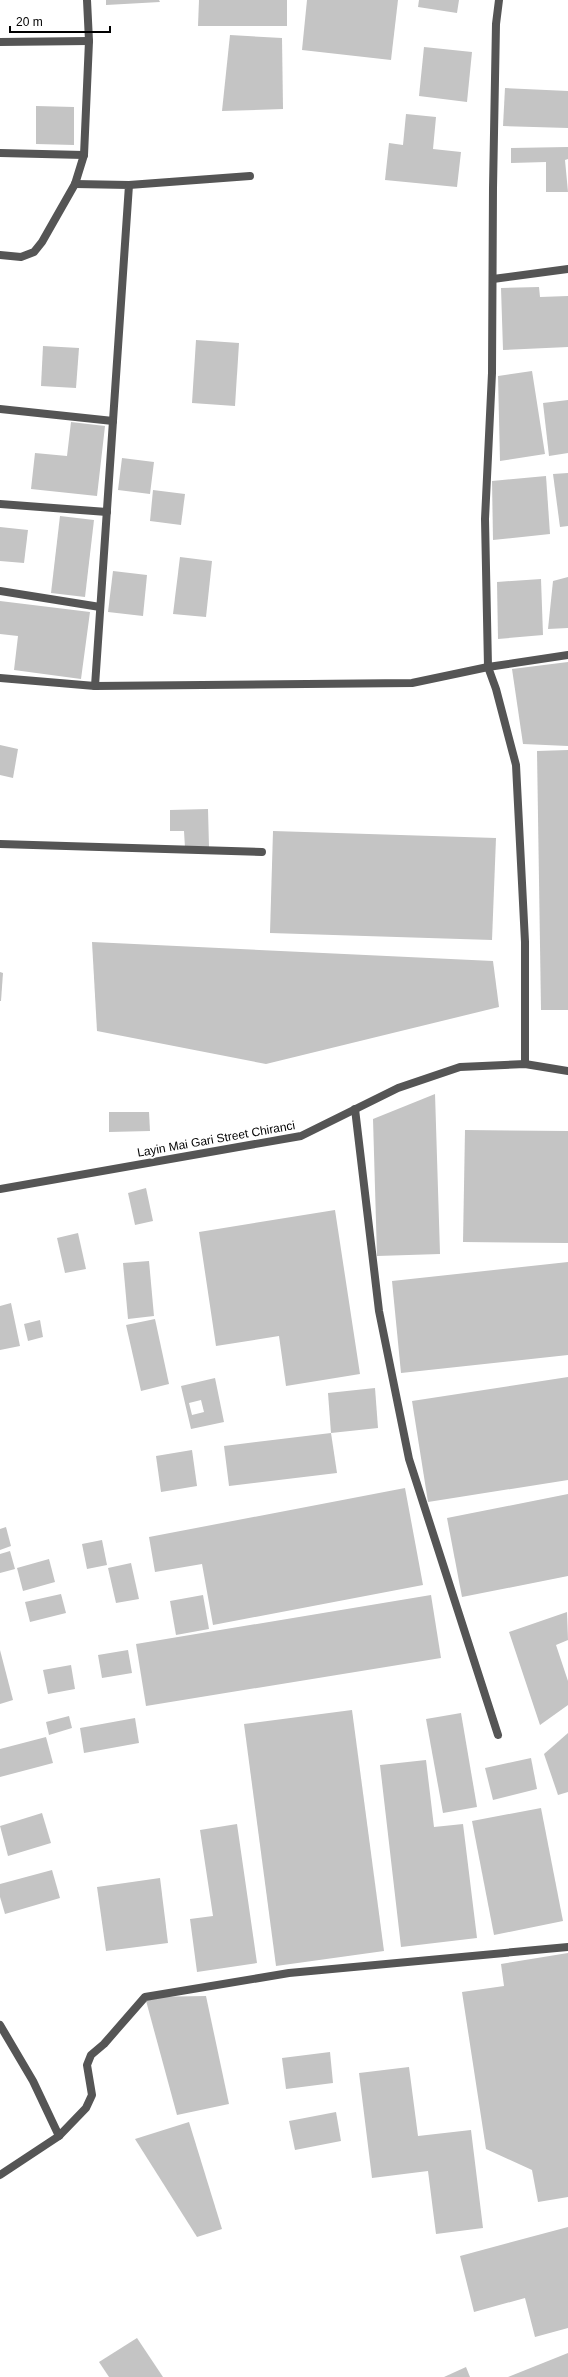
<svg xmlns="http://www.w3.org/2000/svg" width="568" height="2377" font-family="Helvetica,sans-serif">
<style>
.building{fill:#c4c4c4;fill-rule:evenodd}
.lines{fill:none;stroke-linecap:round;stroke-linejoin:round}
.minor{stroke:#555;stroke-width:8}
.labels{text-anchor:middle;stroke-width:4;stroke-linejoin:round;paint-order:stroke}
.street-label{font-size:12px;fill:#000;stroke:#fff}
</style>
<rect width="100%" height="100%" fill="#fff"/>
<g class="building">
<polygon points="106,0 159,0 160,2 106,5"/>
<polygon points="199,0 287,0 287,26 198,26"/>
<polygon points="307,0 398,0 391,60 302,50"/>
<polygon points="419,0 459,0 457,13 418,7"/>
<polygon points="230,35 282,38 283,109 222,111"/>
<polygon points="424,47 472,52 467,102 419,96"/>
<polygon points="505,88 568,91 568,128 503,126"/>
<polygon points="36,106 74,107 74,145 36,144"/>
<polygon points="406,114 436,117 433,149 461,152 457,187 385,180 389,143 403,145"/>
<polygon points="568,147 568,159 565,160 568,192 546,192 546,162 511,163 511,148"/>
<polygon points="539,287 540,297 568,296 568,347 503,350 501,288"/>
<polygon points="196,340 239,343 235,406 192,403"/>
<polygon points="43,346 79,348 76,388 41,386"/>
<polygon points="532,371 545,454 500,461 498,376"/>
<polygon points="568,400 568,453 549,456 543,403"/>
<polygon points="71,422 105,426 97,496 31,489 35,453 67,456"/>
<polygon points="122,458 154,462 150,494 118,490"/>
<polygon points="568,473 568,526 560,527 553,474"/>
<polygon points="546,476 550,534 493,540 492,481"/>
<polygon points="153,490 185,494 181,525 150,521"/>
<polygon points="60,516 94,520 85,597 51,593"/>
<polygon points="0,527 28,530 24,563 0,561"/>
<polygon points="180,557 212,561 206,617 173,614"/>
<polygon points="113,571 147,575 143,616 108,612"/>
<polygon points="568,577 568,628 548,629 553,581"/>
<polygon points="541,579 543,635 498,639 497,582"/>
<polygon points="0,601 90,612 81,679 14,670 18,636 0,634"/>
<polygon points="568,662 568,746 523,744 512,669"/>
<polygon points="0,745 18,749 13,778 0,775"/>
<polygon points="568,750 568,1010 541,1010 537,751"/>
<polygon points="208,809 209,847 185,848 184,831 170,831 170,810"/>
<polygon points="273,831 496,838 492,940 270,933"/>
<polygon points="92,942 493,961 499,1007 266,1064 97,1031"/>
<polygon points="0,972 3,973 1,1001 0,1001"/>
<polygon points="435,1094 440,1254 377,1256 373,1119"/>
<polygon points="109,1112 149,1112 150,1131 109,1132"/>
<polygon points="465,1130 568,1131 568,1243 463,1242"/>
<polygon points="146,1188 153,1221 135,1225 128,1193"/>
<polygon points="335,1210 360,1374 286,1386 279,1336 216,1346 199,1232"/>
<polygon points="78,1233 86,1269 65,1273 57,1238"/>
<polygon points="149,1261 154,1316 128,1319 123,1263"/>
<polygon points="568,1262 568,1355 401,1373 392,1281"/>
<polygon points="11,1303 20,1346 0,1350 0,1306"/>
<polygon points="155,1319 169,1384 141,1391 126,1325"/>
<polygon points="40,1320 43,1337 28,1341 24,1324"/>
<polygon points="568,1377 568,1480 428,1502 412,1401"/>
<path d="M215,1378l9,44 -33,7 -10,-43zM201,1400l3,12 -12,3 -3,-12z"/>
<polygon points="375,1388 378,1428 331,1433 328,1393"/>
<polygon points="331,1433 337,1473 229,1486 224,1446"/>
<polygon points="192,1450 197,1486 161,1492 156,1456"/>
<polygon points="405,1488 423,1585 213,1625 202,1564 155,1572 149,1537"/>
<polygon points="568,1494 568,1576 462,1597 447,1518"/>
<polygon points="6,1527 11,1546 0,1550 0,1529"/>
<polygon points="102,1540 107,1565 87,1569 82,1544"/>
<polygon points="10,1551 15,1569 0,1573 0,1554"/>
<polygon points="49,1559 55,1582 23,1591 17,1568"/>
<polygon points="131,1563 139,1599 116,1603 108,1568"/>
<polygon points="61,1594 66,1613 30,1622 25,1602"/>
<polygon points="203,1595 209,1629 176,1635 170,1601"/>
<polygon points="431,1595 441,1658 146,1706 136,1644"/>
<polygon points="567,1612 568,1640 556,1645 568,1681 568,1705 540,1725 509,1632"/>
<polygon points="0,1650 13,1700 0,1704"/>
<polygon points="128,1650 132,1673 102,1678 98,1655"/>
<polygon points="71,1665 75,1689 48,1694 43,1670"/>
<polygon points="352,1710 384,1951 276,1966 244,1724"/>
<polygon points="461,1713 477,1807 443,1813 426,1719"/>
<polygon points="69,1716 72,1728 49,1735 46,1722"/>
<polygon points="135,1718 139,1743 84,1753 80,1728"/>
<polygon points="568,1733 568,1792 558,1795 544,1754"/>
<polygon points="46,1737 53,1763 0,1777 0,1749"/>
<polygon points="531,1758 537,1789 493,1800 485,1768"/>
<polygon points="426,1760 434,1827 463,1824 477,1938 401,1947 380,1765"/>
<polygon points="541,1808 563,1921 494,1935 472,1821"/>
<polygon points="42,1813 51,1843 8,1856 0,1826"/>
<polygon points="237,1824 257,1963 197,1972 190,1919 213,1916 200,1830"/>
<polygon points="52,1870 60,1898 5,1914 0,1897 0,1884"/>
<polygon points="160,1878 168,1943 106,1951 97,1887"/>
<polygon points="568,1953 568,2197 538,2202 532,2170 486,2149 462,1992 504,1986 501,1964"/>
<polygon points="206,1996 229,2104 177,2115 145,1997"/>
<polygon points="330,2052 333,2083 286,2089 282,2058"/>
<polygon points="409,2067 418,2136 471,2130 483,2228 436,2234 428,2171 372,2178 359,2073"/>
<polygon points="336,2112 341,2141 295,2150 289,2121"/>
<polygon points="189,2122 222,2229 197,2237 135,2139"/>
<polygon points="568,2227 568,2328 535,2337 525,2298 474,2312 460,2256"/>
<polygon points="137,2338 163,2377 109,2377 99,2362"/>
<polygon points="568,2353 568,2377 508,2377"/>
<polygon points="466,2367 470,2377 444,2377"/>
</g>
<g class="lines">
<g class="minor">
<polyline points="499,0 496,24 493,188 492,373 485,519 488,667 496,689 516,765 525,942 525,1064"/>
<polyline points="0,42 89,41"/>
<polyline points="0,153 84,155"/>
<polyline points="75,184 129,185 95,686 412,683 488,667 568,655"/>
<polyline points="129,185 250,176"/>
<polyline points="0,255 21,257 34,252 42,242 75,184 84,155 89,41 87,0"/>
<polyline points="493,279 568,269"/>
<polyline points="0,409 113,421"/>
<polyline points="0,504 107,512"/>
<polyline points="0,591 100,607"/>
<polyline points="0,678 95,686"/>
<polyline points="0,844 262,852"/>
<polyline points="355,1109 379,1311 409,1459 498,1735"/>
<polyline points="0,1189 301,1136 398,1088 460,1067 525,1064 568,1071"/>
<polyline points="0,2025 33,2081 59,2136"/>
<polyline points="0,2175 59,2136 86,2108 92,2095 87,2065 91,2055 104,2044 145,1997 289,1973 568,1947"/>
</g>
</g>
<g class="labels">
<g class="street-label">
<text transform="translate(216 1139) rotate(-10)" y="4">Layin Mai Gari Street Chiranci</text>
</g>
</g>
<path d="M10 26v6h100v-6" fill="none" stroke="#000000" stroke-width="2"/>
<text x="16" y="26" font-size="12" fill="#000000" stroke="#ffffff" stroke-width="3" paint-order="stroke">20 m</text>
</svg>
